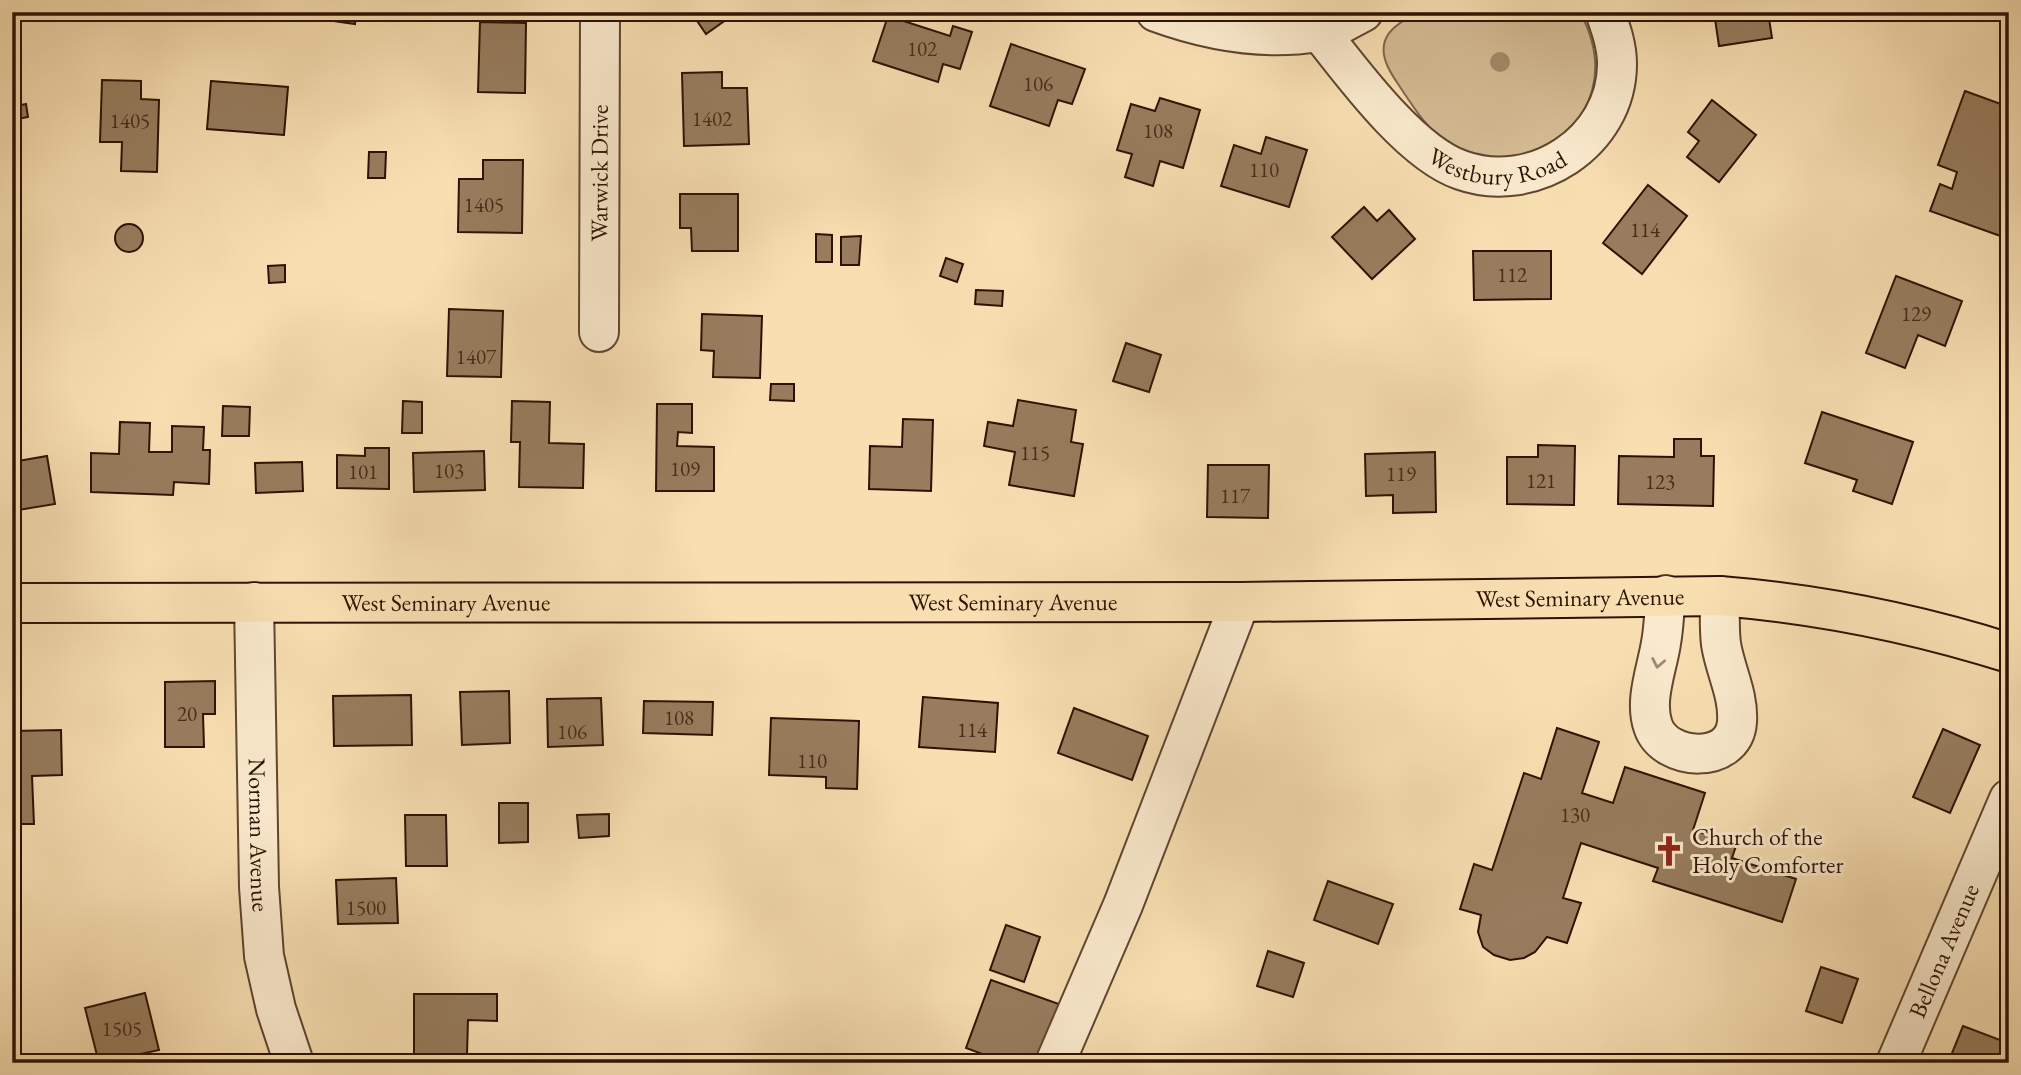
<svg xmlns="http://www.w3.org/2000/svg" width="2021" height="1075" font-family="'EB Garamond',serif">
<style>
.green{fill:#d5bc94;stroke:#81674c;stroke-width:2}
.building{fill:#977d5e;stroke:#2d1203;stroke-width:2}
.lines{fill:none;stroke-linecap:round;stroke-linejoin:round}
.minor-casing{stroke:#60452f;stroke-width:42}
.major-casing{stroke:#2d1203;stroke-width:42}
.minor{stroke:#faeacd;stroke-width:38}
.major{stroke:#f8dfb2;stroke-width:38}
.tree{fill:#a48a69}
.oneway{stroke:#9e8972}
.labels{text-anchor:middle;stroke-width:6;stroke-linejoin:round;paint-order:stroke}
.number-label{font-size:21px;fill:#482d1a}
.street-label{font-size:24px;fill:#2d1203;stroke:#faeacd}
.poi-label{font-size:24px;fill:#2d1203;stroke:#faeacd;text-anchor:start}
</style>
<rect width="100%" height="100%" fill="#f8dfb2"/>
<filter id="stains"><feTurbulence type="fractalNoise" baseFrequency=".00286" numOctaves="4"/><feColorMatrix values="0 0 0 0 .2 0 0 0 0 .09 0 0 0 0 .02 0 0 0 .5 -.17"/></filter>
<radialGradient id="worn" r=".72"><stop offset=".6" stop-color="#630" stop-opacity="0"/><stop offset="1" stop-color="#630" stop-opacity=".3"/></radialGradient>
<path class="green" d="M1416,12h164c18,34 22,67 3,100 -3,6 -6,14 -11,19 -31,34 -97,37 -132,7 -15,-13 -25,-29 -36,-45 -9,-14 -23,-31 -20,-48 2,-16 20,-24 32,-33z"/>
<g class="building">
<polygon points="306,12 356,12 355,24 305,17"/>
<polygon points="691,12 737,12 706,34"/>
<polygon points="1714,12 1768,12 1772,38 1719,46"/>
<polygon points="888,16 950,36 953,26 972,32 960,69 943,64 938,82 873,61"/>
<polygon points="480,22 526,23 525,93 478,92"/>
<polygon points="1011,44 1085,69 1072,104 1058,100 1049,126 990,106"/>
<polygon points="722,72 722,88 747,88 749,144 684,146 682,73"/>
<polygon points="102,80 141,81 141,99 159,100 157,172 121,171 122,142 100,142"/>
<polygon points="211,81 288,87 284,135 207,129"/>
<polygon points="1965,91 2009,107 2009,239 1930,211 1940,184 1952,189 1957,172 1938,165"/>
<polygon points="1160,98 1200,110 1183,168 1160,161 1153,186 1125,177 1132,154 1117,150 1131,104 1155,111"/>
<polygon points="1712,100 1756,135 1719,182 1687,157 1699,141 1688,132"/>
<polygon points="26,104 28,117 12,120 12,107"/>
<polygon points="1266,137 1307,150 1289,207 1221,186 1234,145 1261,154"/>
<polygon points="369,152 386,152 385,178 368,178"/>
<polygon points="483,160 523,160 522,233 458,232 459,179 483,179"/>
<polygon points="1648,185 1687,216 1642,274 1603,243"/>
<polygon points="680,194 738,194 738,251 692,251 691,228 680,228"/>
<polygon points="1364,207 1377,221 1389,210 1415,239 1372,279 1332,237"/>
<circle cx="129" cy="238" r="14"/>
<polygon points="816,234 832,235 832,262 816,262"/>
<polygon points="861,236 859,265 841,265 841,237"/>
<polygon points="1473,251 1551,251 1551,299 1474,300"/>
<polygon points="946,258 963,264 957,282 940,276"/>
<polygon points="285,265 285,282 269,283 268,266"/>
<polygon points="1896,276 1962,301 1945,346 1918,335 1905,368 1866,353"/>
<polygon points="976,290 1003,291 1002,306 975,304"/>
<polygon points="449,309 503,311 501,377 447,376"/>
<polygon points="702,314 762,316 760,378 713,377 714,351 701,350"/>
<polygon points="1126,343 1161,355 1149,392 1113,381"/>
<polygon points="771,384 794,384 794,401 770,400"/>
<polygon points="1018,400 1076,410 1071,442 1083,444 1074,496 1009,485 1015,452 984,446 988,422 1013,426"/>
<polygon points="403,401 422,402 422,433 402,433"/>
<polygon points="512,401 550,402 549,443 584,444 583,488 519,487 520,442 511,442"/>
<polygon points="657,404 692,404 692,433 678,432 677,446 714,447 714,491 656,491"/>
<polygon points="223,406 250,407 249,436 222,436"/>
<polygon points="1822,412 1913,442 1892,504 1853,491 1857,480 1805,463"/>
<polygon points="903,419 933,420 931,491 869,489 870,446 902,447"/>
<polygon points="120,422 150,423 149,452 172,452 172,426 204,427 203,450 210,450 209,484 174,482 173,495 91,492 91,453 119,454"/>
<polygon points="1674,439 1701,439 1701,456 1714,456 1713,506 1618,504 1619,456 1674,457"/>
<polygon points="1538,445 1575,446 1574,505 1507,504 1507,457 1538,457"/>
<polygon points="365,448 389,448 389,489 337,488 337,455 365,456"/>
<polygon points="484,451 485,490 414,492 413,453"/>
<polygon points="1435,452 1436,512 1393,513 1393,495 1366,496 1365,454"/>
<polygon points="47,456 55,504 12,511 12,462"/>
<polygon points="302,462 303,491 256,493 255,463"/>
<polygon points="1208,465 1269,465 1268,518 1207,517"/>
<polygon points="215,681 215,714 203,714 204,747 165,747 165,682"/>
<polygon points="509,691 510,743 462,745 460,692"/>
<polygon points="411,695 412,745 334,746 333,696"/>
<polygon points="923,697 998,703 995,752 919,747"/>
<polygon points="601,698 603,745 548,747 547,699"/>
<polygon points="644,701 713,702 712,735 643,733"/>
<polygon points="1074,708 1148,736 1132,780 1058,753"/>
<polygon points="771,718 859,721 857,789 826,788 826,777 769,775"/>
<polygon points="1557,728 1599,742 1582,793 1613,803 1625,767 1705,793 1693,830 1737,843 1732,858 1796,879 1782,922 1653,881 1658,868 1581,843 1563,898 1581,903 1567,943 1547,937 1535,952 1524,958 1510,960 1494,955 1483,947 1478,932 1481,915 1460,909 1474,864 1492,870 1524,773 1541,779"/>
<polygon points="1943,729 1980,745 1950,813 1913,797"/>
<polygon points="61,730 62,775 32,776 34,824 12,824 12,731"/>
<polygon points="499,803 528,803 528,842 499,843"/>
<polygon points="609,814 609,836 579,838 577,815"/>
<polygon points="405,815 446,815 447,866 406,866"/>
<polygon points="396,878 398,923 338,924 336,880"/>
<polygon points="1328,881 1393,904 1378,944 1314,920"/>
<polygon points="1006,925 1040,937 1024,982 990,970"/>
<polygon points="1268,951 1304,963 1293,997 1257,986"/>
<polygon points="1821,967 1858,979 1842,1023 1806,1011"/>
<polygon points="991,980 1059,1004 1037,1063 1006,1063 966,1048"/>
<polygon points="145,993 159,1050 99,1063 85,1008"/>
<polygon points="414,994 497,994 497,1021 468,1020 467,1054 414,1054"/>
<polygon points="1963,1026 2008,1043 2000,1063 1948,1063"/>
<polygon points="1766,1055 1778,1063 1761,1063"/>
</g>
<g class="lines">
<defs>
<g id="minor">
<path d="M1156,12c52,19 106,29 162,20 15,-2 31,-13 45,-20"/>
<path id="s1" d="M1320,32c33,42 91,121 141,138 72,26 156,-28 156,-106 0,-18 -6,-35 -12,-52"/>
<path id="s2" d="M599,332l1,-320"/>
<path d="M1666,595c-2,16 -2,32 -5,48 -4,26 -17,57 -8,83 12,36 81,39 84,-4 2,-27 -12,-52 -16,-78 -2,-16 -1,-33 -1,-48"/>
<path id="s3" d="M254,602l5,285 5,69 12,53 18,54"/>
<polyline points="1055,1063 1123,905 1240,602"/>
<path id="s4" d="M1896,1063l113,-264"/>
</g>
<g id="major">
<path id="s5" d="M12,603l1228,-1 480,-6c99,8 194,27 289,57"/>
</g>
</defs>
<use href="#minor" class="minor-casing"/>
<use href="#major" class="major-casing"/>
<use href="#minor" class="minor"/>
<use href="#major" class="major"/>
</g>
<circle class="tree" cx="1500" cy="62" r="10"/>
<defs><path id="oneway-chevron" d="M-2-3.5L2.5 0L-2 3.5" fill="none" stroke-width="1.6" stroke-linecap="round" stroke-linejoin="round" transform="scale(1.75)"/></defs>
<use class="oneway" href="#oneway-chevron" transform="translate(1658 663) rotate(101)"/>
<defs>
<symbol id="church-bare" viewBox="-9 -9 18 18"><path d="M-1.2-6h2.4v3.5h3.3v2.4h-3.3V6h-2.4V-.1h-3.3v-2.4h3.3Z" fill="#8f2418" stroke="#faeacd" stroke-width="2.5" paint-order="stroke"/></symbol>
</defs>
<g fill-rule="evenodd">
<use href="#church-bare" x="1647" y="829" width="44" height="44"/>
</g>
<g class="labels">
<g class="number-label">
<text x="922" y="56">102</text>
<text x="1038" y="91">106</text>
<text x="712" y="126">1402</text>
<text x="130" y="128">1405</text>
<text x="1158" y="138">108</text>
<text x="1264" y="177">110</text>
<text x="484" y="212">1405</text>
<text x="1645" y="237">114</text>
<text x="1512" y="282">112</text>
<text x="1916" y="321">129</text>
<text x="476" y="364">1407</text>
<text x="1035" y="460">115</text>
<text x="685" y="476">109</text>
<text x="449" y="478">103</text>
<text x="363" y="479">101</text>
<text x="1401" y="481">119</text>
<text x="1541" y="488">121</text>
<text x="1660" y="489">123</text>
<text x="1235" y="503">117</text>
<text x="187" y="721">20</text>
<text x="679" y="725">108</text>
<text x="972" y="737">114</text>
<text x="572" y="739">106</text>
<text x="812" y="768">110</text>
<text x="1575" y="822">130</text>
<text x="366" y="915">1500</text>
<text x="122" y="1036">1505</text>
</g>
<g class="street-label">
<text dy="8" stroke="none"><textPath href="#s1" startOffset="236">Westbury Road</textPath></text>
<text dy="8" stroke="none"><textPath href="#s2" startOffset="159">Warwick Drive</textPath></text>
<text dy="8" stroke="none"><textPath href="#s5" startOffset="1568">West Seminary Avenue</textPath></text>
<text dy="8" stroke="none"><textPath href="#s5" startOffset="434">West Seminary Avenue</textPath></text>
<text dy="8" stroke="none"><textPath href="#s5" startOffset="1001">West Seminary Avenue</textPath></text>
<text dy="8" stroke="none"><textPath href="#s3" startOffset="233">Norman Avenue</textPath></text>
<text dy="8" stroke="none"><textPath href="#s4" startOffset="122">Bellona Avenue</textPath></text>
</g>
<g class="poi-label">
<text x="1692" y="845">Church of the<tspan x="1692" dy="28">Holy Comforter</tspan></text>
</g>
</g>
<rect width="2021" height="1075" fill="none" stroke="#f8dfb2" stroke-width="42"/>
<rect x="14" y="14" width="1993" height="1047" fill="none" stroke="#2d1203" stroke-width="3.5"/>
<rect x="21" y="21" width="1979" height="1033" fill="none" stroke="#2d1203" stroke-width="2"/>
<rect width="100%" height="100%" filter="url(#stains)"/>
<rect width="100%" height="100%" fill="url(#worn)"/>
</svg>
